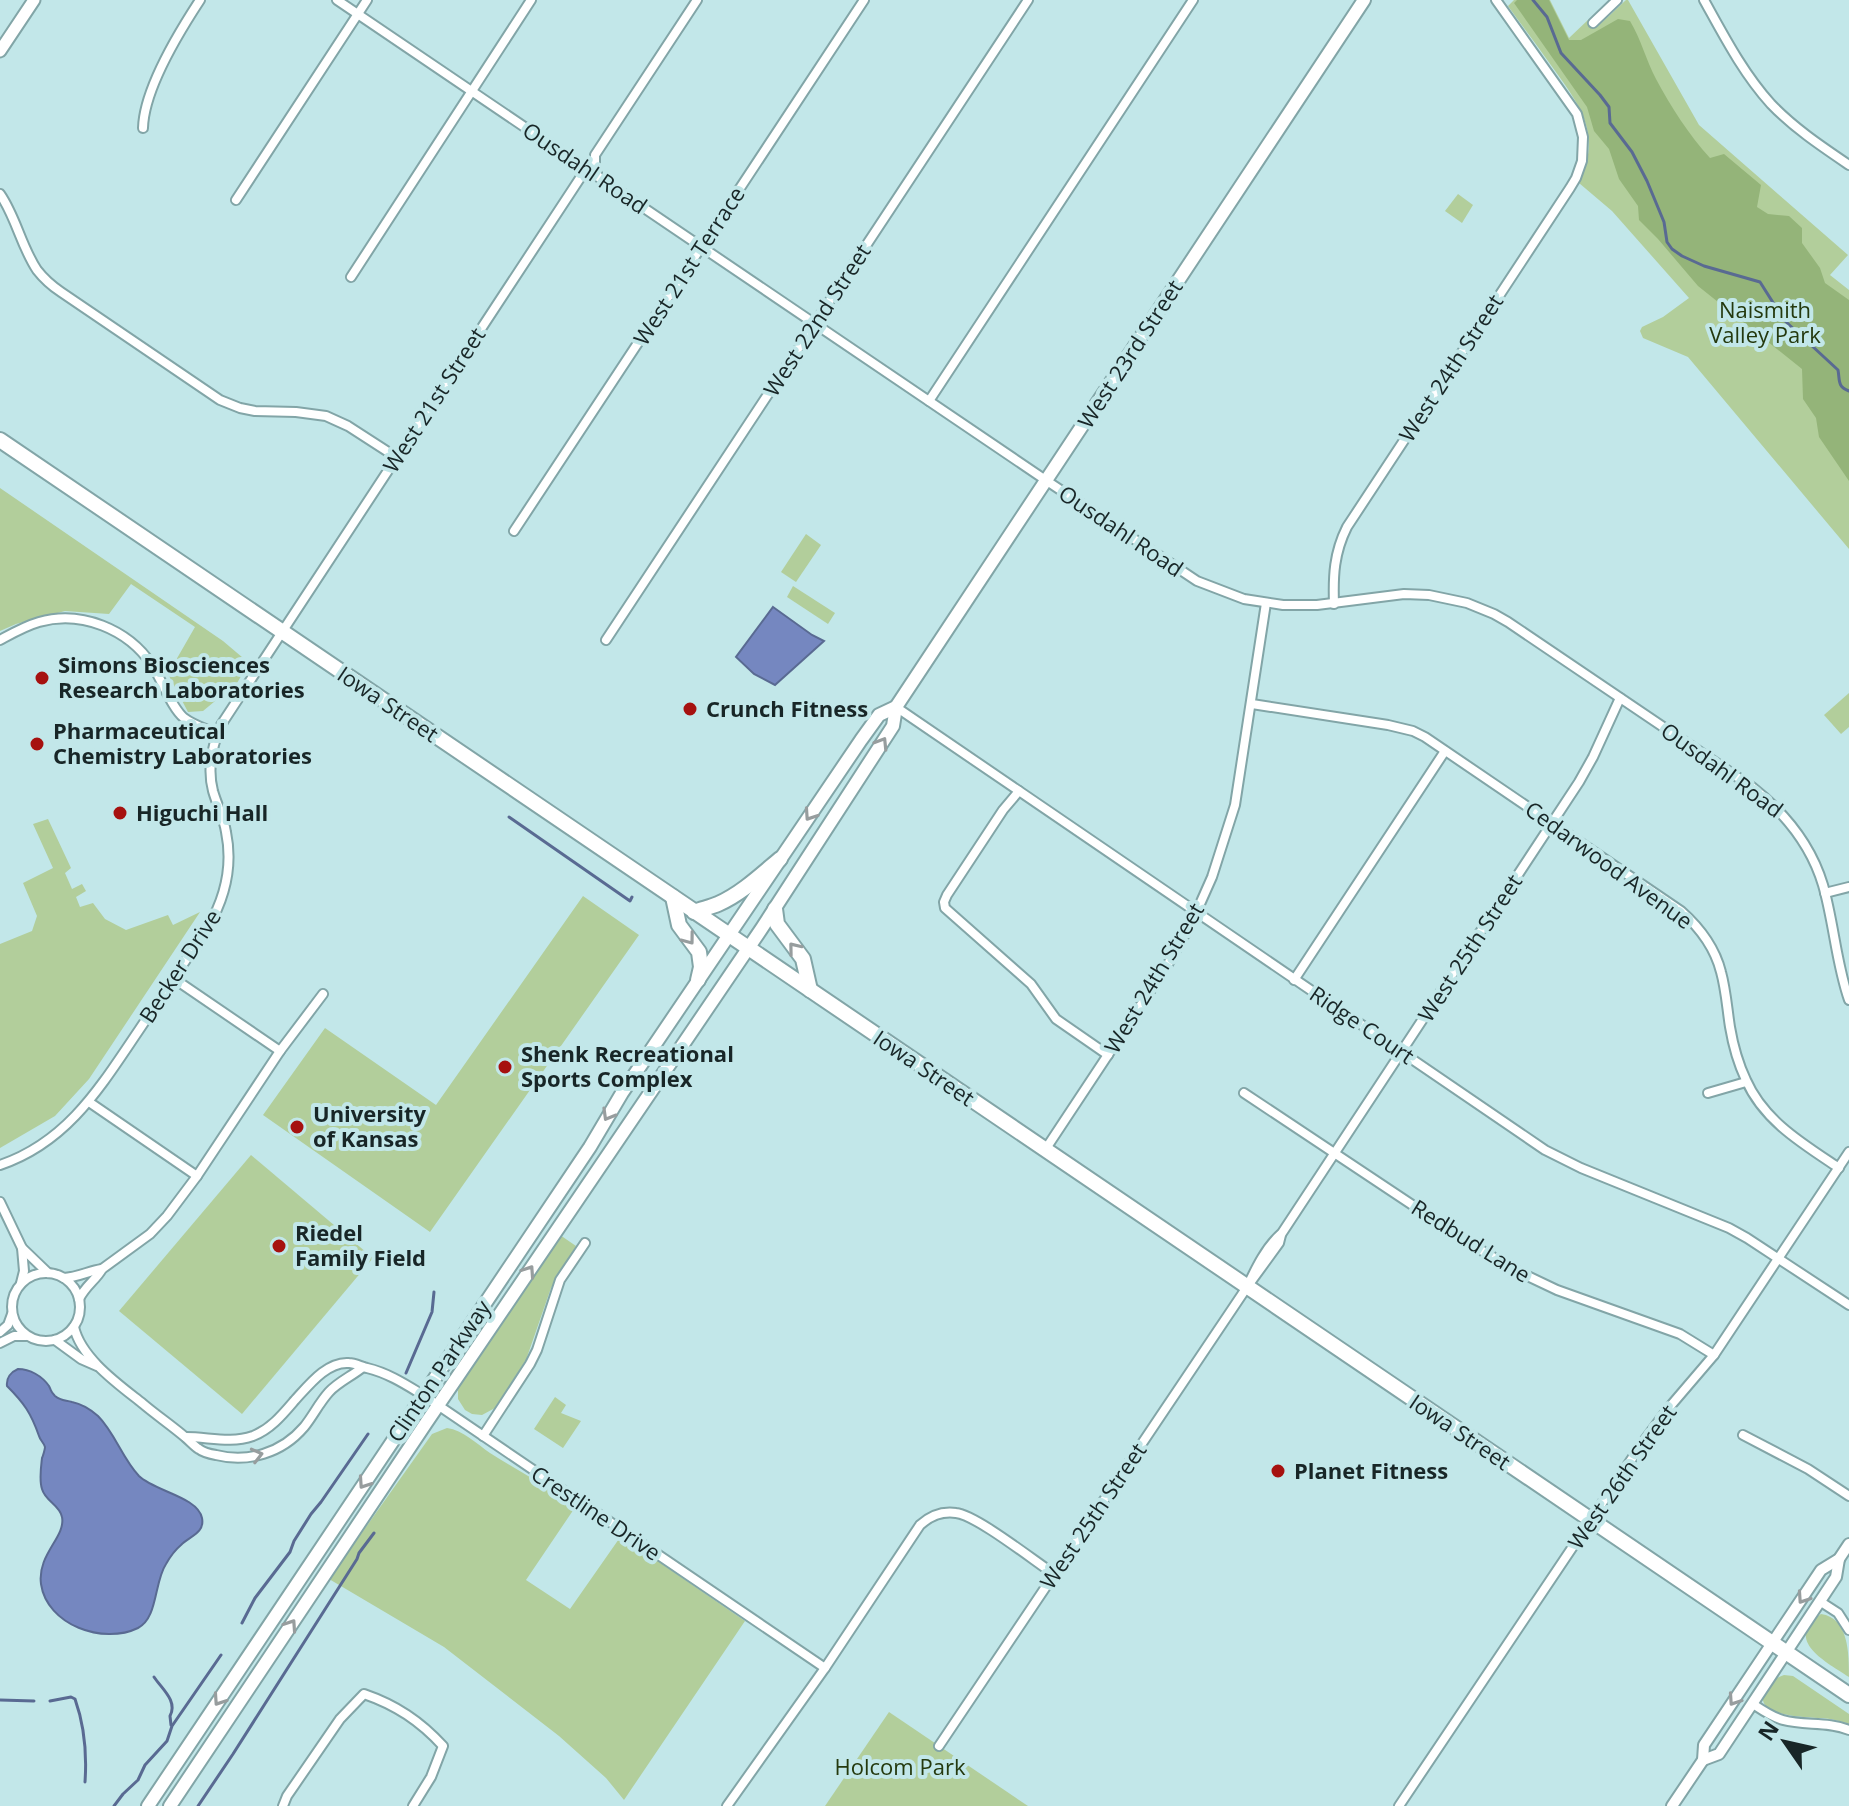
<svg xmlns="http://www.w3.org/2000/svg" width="1849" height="1806" font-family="'Open Sans',sans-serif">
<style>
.green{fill:#b2ce9b}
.forest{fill:#94b479}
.water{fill:#7587c0;stroke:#596a92;stroke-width:2}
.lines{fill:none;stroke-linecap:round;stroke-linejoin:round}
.stream{stroke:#596a92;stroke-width:3}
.minor-casing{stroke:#82a5a7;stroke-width:12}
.tertiary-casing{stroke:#82a5a7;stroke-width:14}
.secondary-casing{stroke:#82a5a7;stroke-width:15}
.primary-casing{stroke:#82a5a7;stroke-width:16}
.trunk-casing{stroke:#82a5a7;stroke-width:18}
.minor{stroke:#fff;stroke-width:8}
.tertiary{stroke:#fff;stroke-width:10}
.secondary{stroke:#fff;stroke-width:11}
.primary{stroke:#fff;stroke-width:12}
.trunk{stroke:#fff;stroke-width:14}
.oneway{stroke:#979d9e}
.poi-dot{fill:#a6110f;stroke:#c2e7e9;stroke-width:3}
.labels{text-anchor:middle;stroke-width:8;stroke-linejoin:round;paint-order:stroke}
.street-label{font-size:22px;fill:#182627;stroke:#c2e7e9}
.park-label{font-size:22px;fill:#24390e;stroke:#c2e7e9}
.poi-label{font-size:22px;font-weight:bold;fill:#182627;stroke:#c2e7e9;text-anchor:start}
</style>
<rect width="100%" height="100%" fill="#c2e7e9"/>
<g class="green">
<path d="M1514,0h36l19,38 20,-19 8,8 29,-27h2l71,125 149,130 -18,20 19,15v259l-161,-192 -45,-19 -3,-7 2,-4 21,-10 26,-19 -77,-87 -33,-28c23,-49 2,-76 -26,-115 -15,-21 -30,-41 -45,-62z"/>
<polygon points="1458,194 1473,205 1462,223 1445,211"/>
<polygon points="0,488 223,641 249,663 237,683 203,711 188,712 168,674 195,627 131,584 109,614 65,611 16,624 0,631"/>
<polygon points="806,534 821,545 796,582 781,572"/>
<polygon points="793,586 835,613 828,624 787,597"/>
<polygon points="1849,693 1849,727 1841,734 1824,715"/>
<polygon points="48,819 71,868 65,873 72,889 82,884 86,891 76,897 80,907 93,903 105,919 126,930 168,915 173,925 200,912 89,1079 55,1116 0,1148 0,944 32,931 37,916 23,883 53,868 33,824"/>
<polygon points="583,896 639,935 430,1232 263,1115 325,1028 436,1105"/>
<polygon points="251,1155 373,1258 242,1414 119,1311"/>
<polygon points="560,1235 576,1246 551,1288 526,1360 495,1408 482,1415 472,1414 465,1410 458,1399 458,1390 461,1383"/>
<polygon points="555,1397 566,1405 561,1413 581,1421 563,1448 534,1429"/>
<path d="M447,1428c16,2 30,16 43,25 29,18 58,34 86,53l-50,74 44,29 51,-73 124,85 -121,179 -18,-22 -47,-42 -115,-89 -115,-68 103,-145z"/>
<path d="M1821,1614c28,4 28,40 28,63 -21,-14 -67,-37 -28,-63z"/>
<path d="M1784,1675l9,1 56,38v10c-6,-2 -12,-4 -19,-5 -14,-2 -80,0 -65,-28 5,-9 10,-13 19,-16z"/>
<polygon points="889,1712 1028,1806 825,1806"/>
</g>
<path class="forest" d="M1517,0h32l20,40h12l37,-21 12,2c11,18 16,39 26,58 15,28 33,56 54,79l14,-4 37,31 -4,22 11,7 21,2 13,12v15l18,25 5,15 24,17v181l-30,-44 -3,-19 -13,-19 -1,-30 -104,-83 -40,-47 -19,-19 -1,-14 -19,-27 -10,-30 -15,-18 -7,-24 -73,-104z"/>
<g class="water">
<polygon points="773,607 812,635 824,641 775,685 754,674 736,657"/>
<path d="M18,1369c12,0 24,7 31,17 3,6 1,5 6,10 6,5 10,4 17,6 10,2 18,7 26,14 17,17 24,42 41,60 15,15 59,21 63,42 3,15 -12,18 -21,27 -6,5 -11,12 -15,19 -12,18 -8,54 -28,64 -35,17 -91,-3 -97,-44 -4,-30 25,-47 21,-67 -2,-12 -17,-16 -20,-28 -3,-9 -1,-22 0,-31 1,-2 3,-9 3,-11 -1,-4 -5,-7 -6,-11 -8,-23 -15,-33 -32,-50 -1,-8 4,-14 11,-17z"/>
</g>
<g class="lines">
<g class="stream">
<path d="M1533,0l14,17 14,36 39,42 9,12 1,16 22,29 15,29 17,41 3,20 5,7 10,7 22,10 56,16 24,38 54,50c2,11 -1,16 11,21"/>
<polyline points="509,817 630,901 632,897"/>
<polyline points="406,1373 432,1312 434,1292"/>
<polyline points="242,1623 255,1598 290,1552 294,1541 311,1514 321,1502 368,1434"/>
<path d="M154,1677c8,12 24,24 16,39l1,9"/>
<polyline points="0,1700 34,1701"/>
<path d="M50,1701l21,-4 4,2c10,28 12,54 10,83"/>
<polyline points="114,1806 123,1794 138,1780 145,1765 167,1741 172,1726 221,1655"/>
<polyline points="198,1806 233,1754 357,1559 359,1553 374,1533"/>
</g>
<defs>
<g id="minor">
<path d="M337,0l710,481 150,100 47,18 39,6h34l87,-11 25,1 38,8 27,11 14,8 244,165c33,26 59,58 71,98 11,38 13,78 26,115"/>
<path d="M1704,0c20,36 39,73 67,104 23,24 50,42 78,61"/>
<polyline points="1593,23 1617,0"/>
<path d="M143,128c1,-39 36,-96 57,-128"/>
<polyline points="598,176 595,169 595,155 697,0"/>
<path d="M0,194c16,23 21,52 37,76 7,9 15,16 24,22l159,108 20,8 15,3 41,1 30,4 22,10 48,31"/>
<polyline points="236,200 367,0"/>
<polyline points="351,277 531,0"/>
<polyline points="929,401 1193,0"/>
<polyline points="514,531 864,0"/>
<path d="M1334,604c-1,-28 0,-51 13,-77l223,-339 6,-10 6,-17 1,-24 -6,-23 -81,-114"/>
<path d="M0,640c13,-7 25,-14 39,-18 42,-12 89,7 113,43 10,15 19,42 32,53 9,7 22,11 33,16"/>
<polyline points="606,640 1028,0"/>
<path d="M1252,704l136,21 25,6 12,6 256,174c18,16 34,37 40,61 5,18 6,36 9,55 3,18 8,36 16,53 18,41 57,64 93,88"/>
<polyline points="896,707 1545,1150 1581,1168 1729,1228 1747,1238 1849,1305"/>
<polyline points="1019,791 1003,810 947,895 944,902 945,908 1031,984 1056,1019 1108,1055"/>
<polyline points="1825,893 1849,887"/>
<polyline points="173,978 280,1051"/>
<polyline points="1294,980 1445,751"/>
<polyline points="1244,1093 1474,1246 1515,1270 1557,1290 1680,1334 1714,1355"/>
<polyline points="1708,1093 1746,1082"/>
<polyline points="89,1102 197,1176"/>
<polyline points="1045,1150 1168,964 1192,922 1212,877 1235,805 1266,603"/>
<path d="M0,1165c68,-23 101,-79 139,-135 23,-34 46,-69 69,-103 17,-29 25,-61 18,-95 -2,-14 -9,-27 -13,-41 -6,-23 -1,-45 8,-66l365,-556"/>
<polyline points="0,1202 22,1248 48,1273"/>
<circle cx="46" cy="1307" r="34"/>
<path d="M64,1278c14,-1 25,-7 38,-9"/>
<polyline points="21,1283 24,1271 22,1248"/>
<path d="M1247,1287c9,-19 19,-40 35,-54l297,-451 14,-25 27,-59"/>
<path d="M79,1299c7,-14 17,-19 23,-30l48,-35 17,-18 30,-40 83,-125 43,-57"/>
<path d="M74,1327c7,31 44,57 68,76 14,12 29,22 43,34 5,4 9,9 14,12 5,4 11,5 17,6 32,8 66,-2 88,-28 9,-11 15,-24 25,-35 9,-10 23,-16 34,-25"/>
<polyline points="0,1332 8,1325 12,1314"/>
<polyline points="55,1340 81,1359 97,1366"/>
<polyline points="0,1343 14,1336 26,1336"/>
<polyline points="1743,1435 1808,1469 1849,1496"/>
<polyline points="483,1436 530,1364 537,1350 560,1280 585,1243"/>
<path d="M186,1437c23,0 44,7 67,-1 18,-7 30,-22 42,-36 13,-14 32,-39 54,-37 6,0 13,4 18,5 21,5 38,16 56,27l402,273"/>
<polyline points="1821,1602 1838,1613 1849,1630"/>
<path d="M1753,1704c9,6 19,13 30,16 22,6 44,1 66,10"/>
<polyline points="939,1746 1247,1287 1279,1243 1281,1235"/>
<path d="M283,1806l4,-10 53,-77 24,-25c32,11 56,27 79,52l-12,31 -18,29"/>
<path d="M727,1806l98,-138 95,-143c10,-9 22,-14 36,-12 20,2 77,47 98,61"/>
<polyline points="1399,1806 1641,1445 1667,1410 1714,1355 1849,1152"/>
</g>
<g id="tertiary">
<polyline points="1703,1760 1719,1754 1836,1577 1839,1559"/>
<polyline points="1672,1806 1703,1760 1704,1745 1821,1570 1839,1559 1849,1544"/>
</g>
<polyline id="secondary" points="0,51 34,0"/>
<g id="primary">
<polyline points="148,1806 590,1147 622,1093 861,740 879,715 896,707"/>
<polyline points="170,1806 426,1423 762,928 893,726 896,707 1364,0"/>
</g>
<g id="trunk">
<polyline points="0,440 1849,1695"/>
<polyline points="673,897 679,925 699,952 701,967 698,980"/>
<polyline points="775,909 777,924 803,959 810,990"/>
<path d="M694,912c8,-3 17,-5 24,-8 23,-10 43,-29 62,-45"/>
</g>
</defs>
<use href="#minor" class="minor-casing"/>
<use href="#tertiary" class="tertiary-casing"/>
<use href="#secondary" class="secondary-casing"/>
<use href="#primary" class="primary-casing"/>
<use href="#trunk" class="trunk-casing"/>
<use href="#minor" class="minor"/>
<use href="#tertiary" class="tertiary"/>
<use href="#secondary" class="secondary"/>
<use href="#primary" class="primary"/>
<use href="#trunk" class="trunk"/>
</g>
<defs><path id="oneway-chevron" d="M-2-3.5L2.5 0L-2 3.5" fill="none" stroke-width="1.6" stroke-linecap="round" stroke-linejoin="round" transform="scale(2)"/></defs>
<g class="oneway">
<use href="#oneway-chevron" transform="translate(882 743) rotate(-58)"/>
<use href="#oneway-chevron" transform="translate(810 815) rotate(124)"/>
<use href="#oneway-chevron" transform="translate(689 939) rotate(53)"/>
<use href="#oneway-chevron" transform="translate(794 948) rotate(-129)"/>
<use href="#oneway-chevron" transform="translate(608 1115) rotate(120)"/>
<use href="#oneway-chevron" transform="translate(529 1271) rotate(-56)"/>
<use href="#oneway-chevron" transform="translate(257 1455) rotate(-14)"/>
<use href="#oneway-chevron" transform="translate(364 1483) rotate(124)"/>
<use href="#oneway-chevron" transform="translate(1803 1598) rotate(124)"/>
<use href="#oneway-chevron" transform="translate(291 1625) rotate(-56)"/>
<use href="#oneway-chevron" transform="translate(219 1700) rotate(124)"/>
<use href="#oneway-chevron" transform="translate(1734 1700) rotate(124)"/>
</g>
<g class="poi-dot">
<circle cx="42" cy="678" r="8"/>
<circle cx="690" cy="709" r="8"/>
<circle cx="37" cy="744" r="8"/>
<circle cx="120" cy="813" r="8"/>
<circle cx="505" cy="1067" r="8"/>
<circle cx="297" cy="1127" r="8"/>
<circle cx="279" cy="1246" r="8"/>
<circle cx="1278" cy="1471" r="8"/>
</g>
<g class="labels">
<g class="street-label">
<text transform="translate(585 168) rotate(34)" y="8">Ousdahl Road</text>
<text transform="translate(689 266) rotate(-57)" y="8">West 21st Terrace</text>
<text transform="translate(817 320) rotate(-57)" y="8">West 22nd Street</text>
<text transform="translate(1130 354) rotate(-57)" y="8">West 23rd Street</text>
<text transform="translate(1451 368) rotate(-57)" y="8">West 24th Street</text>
<text transform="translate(434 400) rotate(-57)" y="8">West 21st Street</text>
<text transform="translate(1121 531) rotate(34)" y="8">Ousdahl Road</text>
<text transform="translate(388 704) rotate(34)" y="8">Iowa Street</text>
<text transform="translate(1722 770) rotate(36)" y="8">Ousdahl Road</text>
<text transform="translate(1609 865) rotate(36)" y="8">Cedarwood Avenue</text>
<text transform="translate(1470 948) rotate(-57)" y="8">West 25th Street</text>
<text transform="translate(180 966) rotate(-57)" y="8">Becker Drive</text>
<text transform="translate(1154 978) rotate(-59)" y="8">West 24th Street</text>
<text transform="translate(1362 1025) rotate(34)" y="8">Ridge Court</text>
<text transform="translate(924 1068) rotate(34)" y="8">Iowa Street</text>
<text transform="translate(1471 1241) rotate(32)" y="8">Redbud Lane</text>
<text transform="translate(439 1371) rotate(-56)" y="8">Clinton Parkway</text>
<text transform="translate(1460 1432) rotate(34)" y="8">Iowa Street</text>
<text transform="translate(1622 1477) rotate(-55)" y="8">West 26th Street</text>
<text transform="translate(596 1513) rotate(34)" y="8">Crestline Drive</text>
<text transform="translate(1093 1516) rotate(-56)" y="8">West 25th Street</text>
</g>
<g class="park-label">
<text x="1765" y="318">Naismith<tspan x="1765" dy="25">Valley Park</tspan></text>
<text x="900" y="1775">Holcom Park</text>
</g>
<g class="poi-label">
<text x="58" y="673">Simons Biosciences<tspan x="58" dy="25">Research Laboratories</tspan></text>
<text x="706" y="717">Crunch Fitness</text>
<text x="53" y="739">Pharmaceutical<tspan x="53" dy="25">Chemistry Laboratories</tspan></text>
<text x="136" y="821">Higuchi Hall</text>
<text x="521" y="1062">Shenk Recreational<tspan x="521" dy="25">Sports Complex</tspan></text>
<text x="313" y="1122">University<tspan x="313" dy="25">of Kansas</tspan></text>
<text x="295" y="1241">Riedel<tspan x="295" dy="25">Family Field</tspan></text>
<text x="1294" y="1479">Planet Fitness</text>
</g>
</g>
<g transform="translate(1785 1742) rotate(304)" stroke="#c2e7e9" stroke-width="6" paint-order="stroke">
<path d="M0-6L14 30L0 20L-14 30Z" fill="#182627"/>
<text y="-12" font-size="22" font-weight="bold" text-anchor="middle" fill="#182627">N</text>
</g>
</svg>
